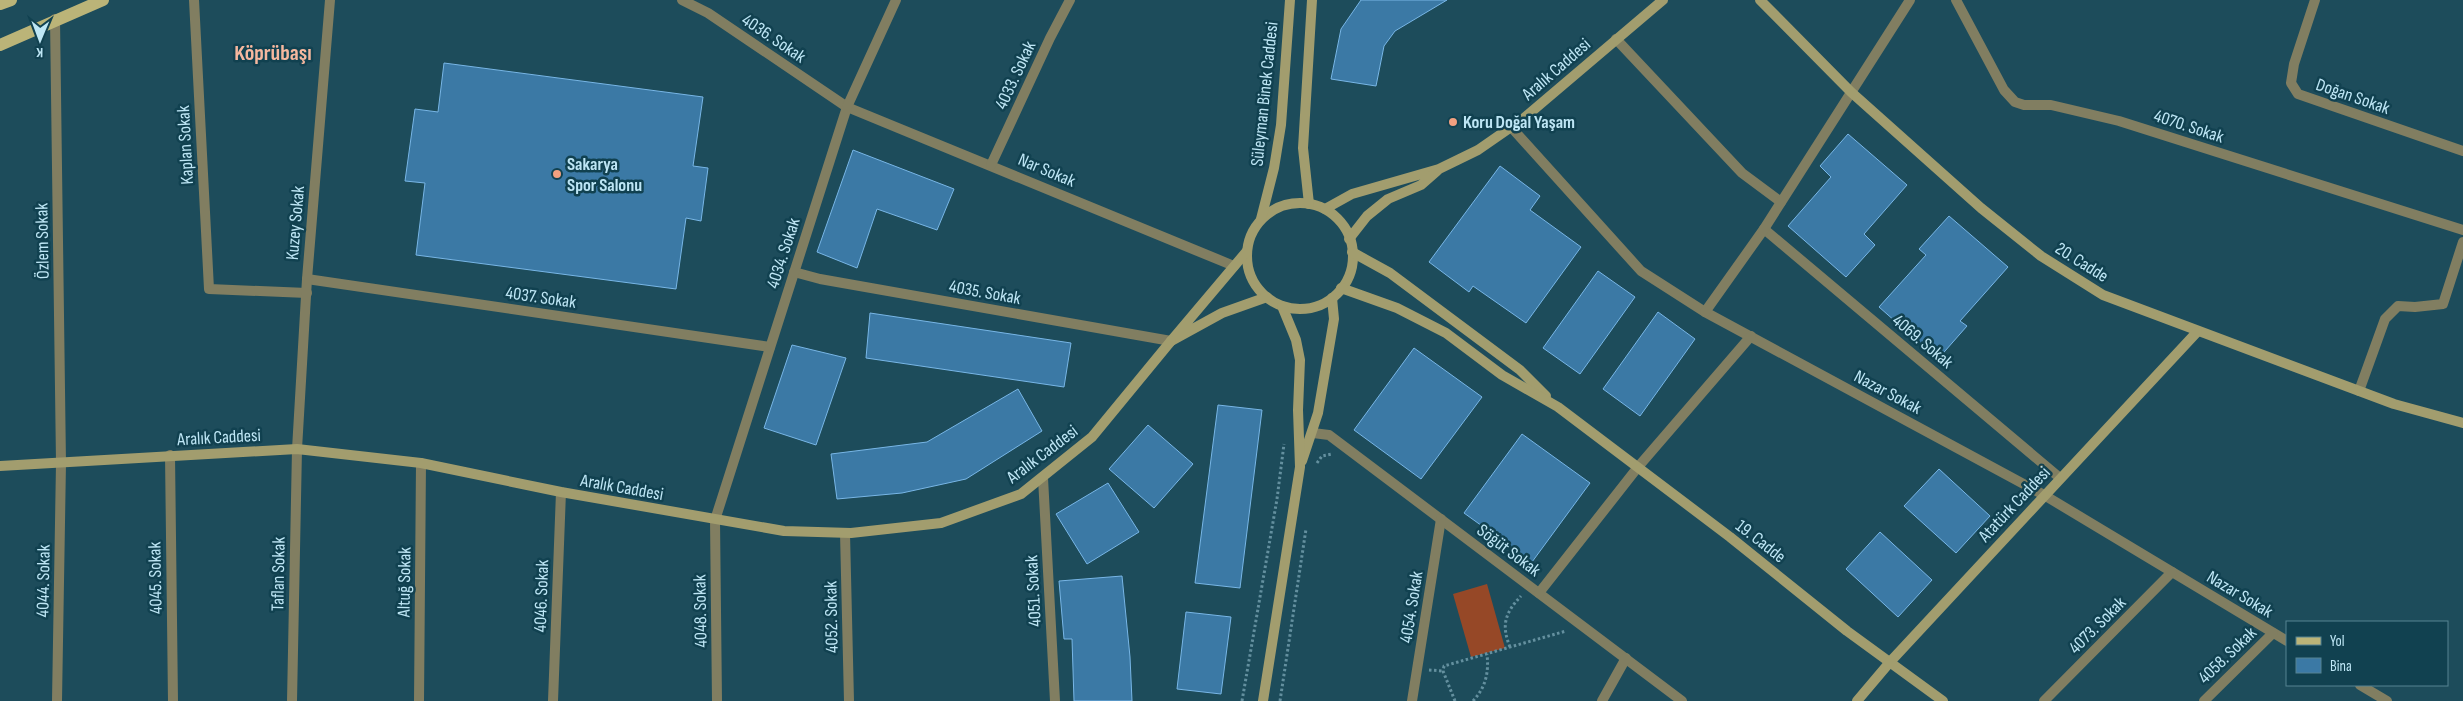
<svg xmlns="http://www.w3.org/2000/svg" width="2463" height="701" font-family="'Sofia Sans Condensed',sans-serif">
<style>
.green{fill:#964827}
.building{fill:#3b79a5;stroke:#78b6e6}
.lines{fill:none;stroke-linecap:round;stroke-linejoin:round}
.path{stroke:#64909f;stroke-width:3;stroke-dasharray:2.5 2.5;stroke-linecap:butt}
.street{stroke:#817e61;stroke-width:10}
.secondary{stroke:#a29d6e;stroke-width:10}
.primary{stroke:#bbb478;stroke-width:12}
.poi-dot{fill:#f2a080;stroke:#114150;stroke-width:2}
.labels{text-anchor:middle;stroke-width:5;stroke-linejoin:round;paint-order:stroke}
.street-label{font-size:18px;fill:#bee6f5;stroke:#114150}
.poi-label{font-size:18px;font-weight:bold;fill:#bee6f5;stroke:#114150;text-anchor:start}
.district-label{font-size:22px;font-weight:bold;fill:#f6b89f;stroke:#114150}
</style>
<rect width="100%" height="100%" fill="#1d4c5b"/>
<polygon class="green" points="1487,584 1505,648 1471,657 1453,594"/>
<g class="building">
<polygon points="1361,0 1447,0 1395,31 1384,46 1376,86 1331,79 1341,29"/>
<polygon points="444,63 703,97 693,166 708,168 701,221 686,218 676,289 416,255 425,183 405,181 415,109 438,112"/>
<polygon points="1848,134 1907,185 1864,234 1875,245 1846,277 1788,226 1831,177 1820,166"/>
<polygon points="853,150 954,189 937,230 877,209 857,268 817,252"/>
<polygon points="1500,166 1540,196 1530,210 1581,247 1526,323 1473,286 1469,292 1429,262"/>
<polygon points="1949,216 2008,267 1960,321 1967,326 1938,359 1879,307 1926,255 1919,249"/>
<polygon points="1598,271 1635,297 1580,374 1543,348"/>
<polygon points="1658,312 1695,339 1640,416 1603,389"/>
<polygon points="870,313 1071,343 1064,387 866,358"/>
<polygon points="792,345 846,358 816,445 764,428"/>
<polygon points="1414,348 1482,397 1421,479 1354,430"/>
<polygon points="1018,389 1042,431 966,479 902,493 837,499 831,454 927,442"/>
<polygon points="1218,405 1262,410 1240,588 1195,583"/>
<polygon points="1148,425 1193,464 1154,508 1109,469"/>
<polygon points="1522,434 1590,483 1532,562 1464,513"/>
<polygon points="1939,469 1990,516 1956,553 1904,506"/>
<polygon points="1108,483 1139,532 1087,564 1056,514"/>
<polygon points="1880,532 1932,580 1898,617 1846,569"/>
<polygon points="1122,576 1130,657 1132,701 1074,701 1072,639 1064,639 1059,581"/>
<polygon points="1186,612 1231,617 1221,694 1177,689"/>
</g>
<g class="lines">
<g class="path">
<polyline points="1317,463 1322,456 1332,454"/>
<path d="M1510,647c-9,-22 -5,-34 11,-51"/>
<polyline points="1429,670 1443,671"/>
<polyline points="1242,701 1277,499 1284,444"/>
<polyline points="1280,701 1306,529"/>
<polyline points="1455,701 1443,671 1444,666 1566,631"/>
<path d="M1473,701c13,-14 16,-29 14,-47"/>
</g>
<g class="street">
<polyline points="194,0 209,289 307,293"/>
<polyline points="682,0 708,13 847,107 1234,266"/>
<polyline points="1956,0 2004,90 2015,102 2024,105 2051,105 2119,121 2463,230"/>
<polyline points="2315,0 2294,64 2291,83 2298,94 2463,151"/>
<polyline points="55,19 61,463 57,701"/>
<polyline points="1616,39 1742,173 1781,202"/>
<polyline points="1511,127 1641,271 1705,312 2044,495 2287,641"/>
<polyline points="991,165 1050,38 1070,0"/>
<polyline points="1764,229 2060,478"/>
<polyline points="794,272 820,279 1171,341"/>
<polyline points="307,279 770,347"/>
<polyline points="1705,312 1764,229 1910,0"/>
<polyline points="2359,391 2385,319 2398,306 2415,307 2443,304 2463,242"/>
<polyline points="1313,433 1329,435 1682,701"/>
<polyline points="170,455 173,701"/>
<polyline points="1043,478 1055,701"/>
<polyline points="845,533 849,701"/>
<polyline points="1539,593 1638,467 1751,336"/>
<polyline points="2360,685 2387,701"/>
<polyline points="292,701 297,449 307,279 330,0"/>
<polyline points="419,701 421,463"/>
<polyline points="553,701 561,492"/>
<polyline points="717,701 715,520 847,107 896,0"/>
<polyline points="1412,701 1441,519"/>
<polyline points="1602,701 1626,658"/>
<polyline points="2044,701 2172,572"/>
<polyline points="2204,701 2273,633"/>
</g>
<g class="secondary">
<polyline points="1760,0 1851,92 1981,208 2041,256 2103,295 2394,404 2463,423"/>
<circle cx="1300" cy="256" r="53"/>
<polyline points="1309,204 1303,148 1312,0"/>
<polyline points="1325,209 1352,194 1439,169 1478,150 1524,118 1663,0"/>
<polyline points="1261,219 1274,168 1281,125 1290,0"/>
<polyline points="1349,239 1367,216 1388,199 1421,185 1437,171"/>
<polyline points="1247,251 1171,341 1222,313 1267,297"/>
<polyline points="1352,252 1390,273 1520,370 1546,396"/>
<polyline points="1341,288 1397,308 1446,333 1502,375 1558,407 1730,537 1847,631 1943,701"/>
<polyline points="1302,461 1318,413 1334,319 1332,298"/>
<polyline points="0,466 297,449 421,463 561,492 784,531 851,533 941,523 1021,494 1092,437 1171,341"/>
<polyline points="1263,701 1300,467 1298,410 1300,360 1296,340 1282,306"/>
<polyline points="1857,701 1890,662 2197,332"/>
</g>
<g class="primary">
<polyline points="0,4 11,0"/>
<polyline points="0,45 103,0"/>
</g>
</g>
<g class="poi-dot">
<circle cx="1453" cy="122" r="5"/>
<circle cx="557" cy="174" r="5"/>
</g>
<g class="labels">
<g class="street-label">
<text transform="translate(774 38) rotate(34)" y="6">4036. Sokak</text>
<text transform="translate(1556 69) rotate(-41)" y="6">Aralık Caddesi</text>
<text transform="translate(1015 75) rotate(-65)" y="6">4033. Sokak</text>
<text transform="translate(1264 94) rotate(-84)" y="6">Süleyman Binek Caddesi</text>
<text transform="translate(2353 96) rotate(19)" y="6">Doğan Sokak</text>
<text transform="translate(2189 126) rotate(18)" y="6">4070. Sokak</text>
<text transform="translate(185 145) rotate(-93)" y="6">Kaplan Sokak</text>
<text transform="translate(1047 170) rotate(23)" y="6">Nar Sokak</text>
<text transform="translate(295 223) rotate(-85)" y="6">Kuzey Sokak</text>
<text transform="translate(42 241) rotate(-91)" y="6">Özlem Sokak</text>
<text transform="translate(783 253) rotate(-72)" y="6">4034. Sokak</text>
<text transform="translate(2082 262) rotate(32)" y="6">20. Cadde</text>
<text transform="translate(985 292) rotate(10)" y="6">4035. Sokak</text>
<text transform="translate(541 297) rotate(8)" y="6">4037. Sokak</text>
<text transform="translate(1923 341) rotate(40)" y="6">4069. Sokak</text>
<text transform="translate(1888 392) rotate(28)" y="6">Nazar Sokak</text>
<text transform="translate(219 437) rotate(-3)" y="6">Aralık Caddesi</text>
<text transform="translate(1042 454) rotate(-37)" y="6">Aralık Caddesi</text>
<text transform="translate(622 487) rotate(10)" y="6">Aralık Caddesi</text>
<text transform="translate(2014 504) rotate(-47)" y="6">Atatürk Caddesi</text>
<text transform="translate(1761 541) rotate(38)" y="6">19. Cadde</text>
<text transform="translate(1509 550) rotate(37)" y="6">Söğüt Sokak</text>
<text transform="translate(278 574) rotate(-89)" y="6">Taflan Sokak</text>
<text transform="translate(155 578) rotate(-91)" y="6">4045. Sokak</text>
<text transform="translate(43 581) rotate(-89)" y="6">4044. Sokak</text>
<text transform="translate(404 582) rotate(-89)" y="6">Altuğ Sokak</text>
<text transform="translate(1033 591) rotate(-93)" y="6">4051. Sokak</text>
<text transform="translate(2240 594) rotate(31)" y="6">Nazar Sokak</text>
<text transform="translate(541 596) rotate(-88)" y="6">4046. Sokak</text>
<text transform="translate(1411 607) rotate(-81)" y="6">4054. Sokak</text>
<text transform="translate(700 611) rotate(-91)" y="6">4048. Sokak</text>
<text transform="translate(831 617) rotate(-91)" y="6">4052. Sokak</text>
<text transform="translate(2097 625) rotate(-45)" y="6">4073. Sokak</text>
<text transform="translate(2227 655) rotate(-44)" y="6">4058. Sokak</text>
</g>
<g class="poi-label">
<text x="1463" y="128">Koru Doğal Yaşam</text>
<text x="567" y="170">Sakarya<tspan x="567" dy="21">Spor Salonu</tspan></text>
</g>
<g class="district-label">
<text x="273" y="60">Köprübaşı</text>
</g>
</g>
<rect x="2286" y="621" width="162" height="65" fill="#114150" stroke="#568392"/>
<rect x="2296" y="637" width="25" height="8" fill="#bbb478" stroke="#568392"/>
<text x="2330" y="646" font-size="15" fill="#bee6f5">Yol</text>
<rect x="2296" y="658" width="25" height="15" fill="#3b79a5" stroke="#568392"/>
<text x="2330" y="671" font-size="15" fill="#bee6f5">Bina</text>
<g transform="translate(40 40) rotate(181)" stroke="#114150" stroke-width="4" paint-order="stroke">
<path d="M0-4L9 19L0 12L-9 19Z" fill="#bee6f5"/>
<text y="-8" font-size="14" font-weight="bold" text-anchor="middle" fill="#bee6f5">K</text>
</g>
</svg>
